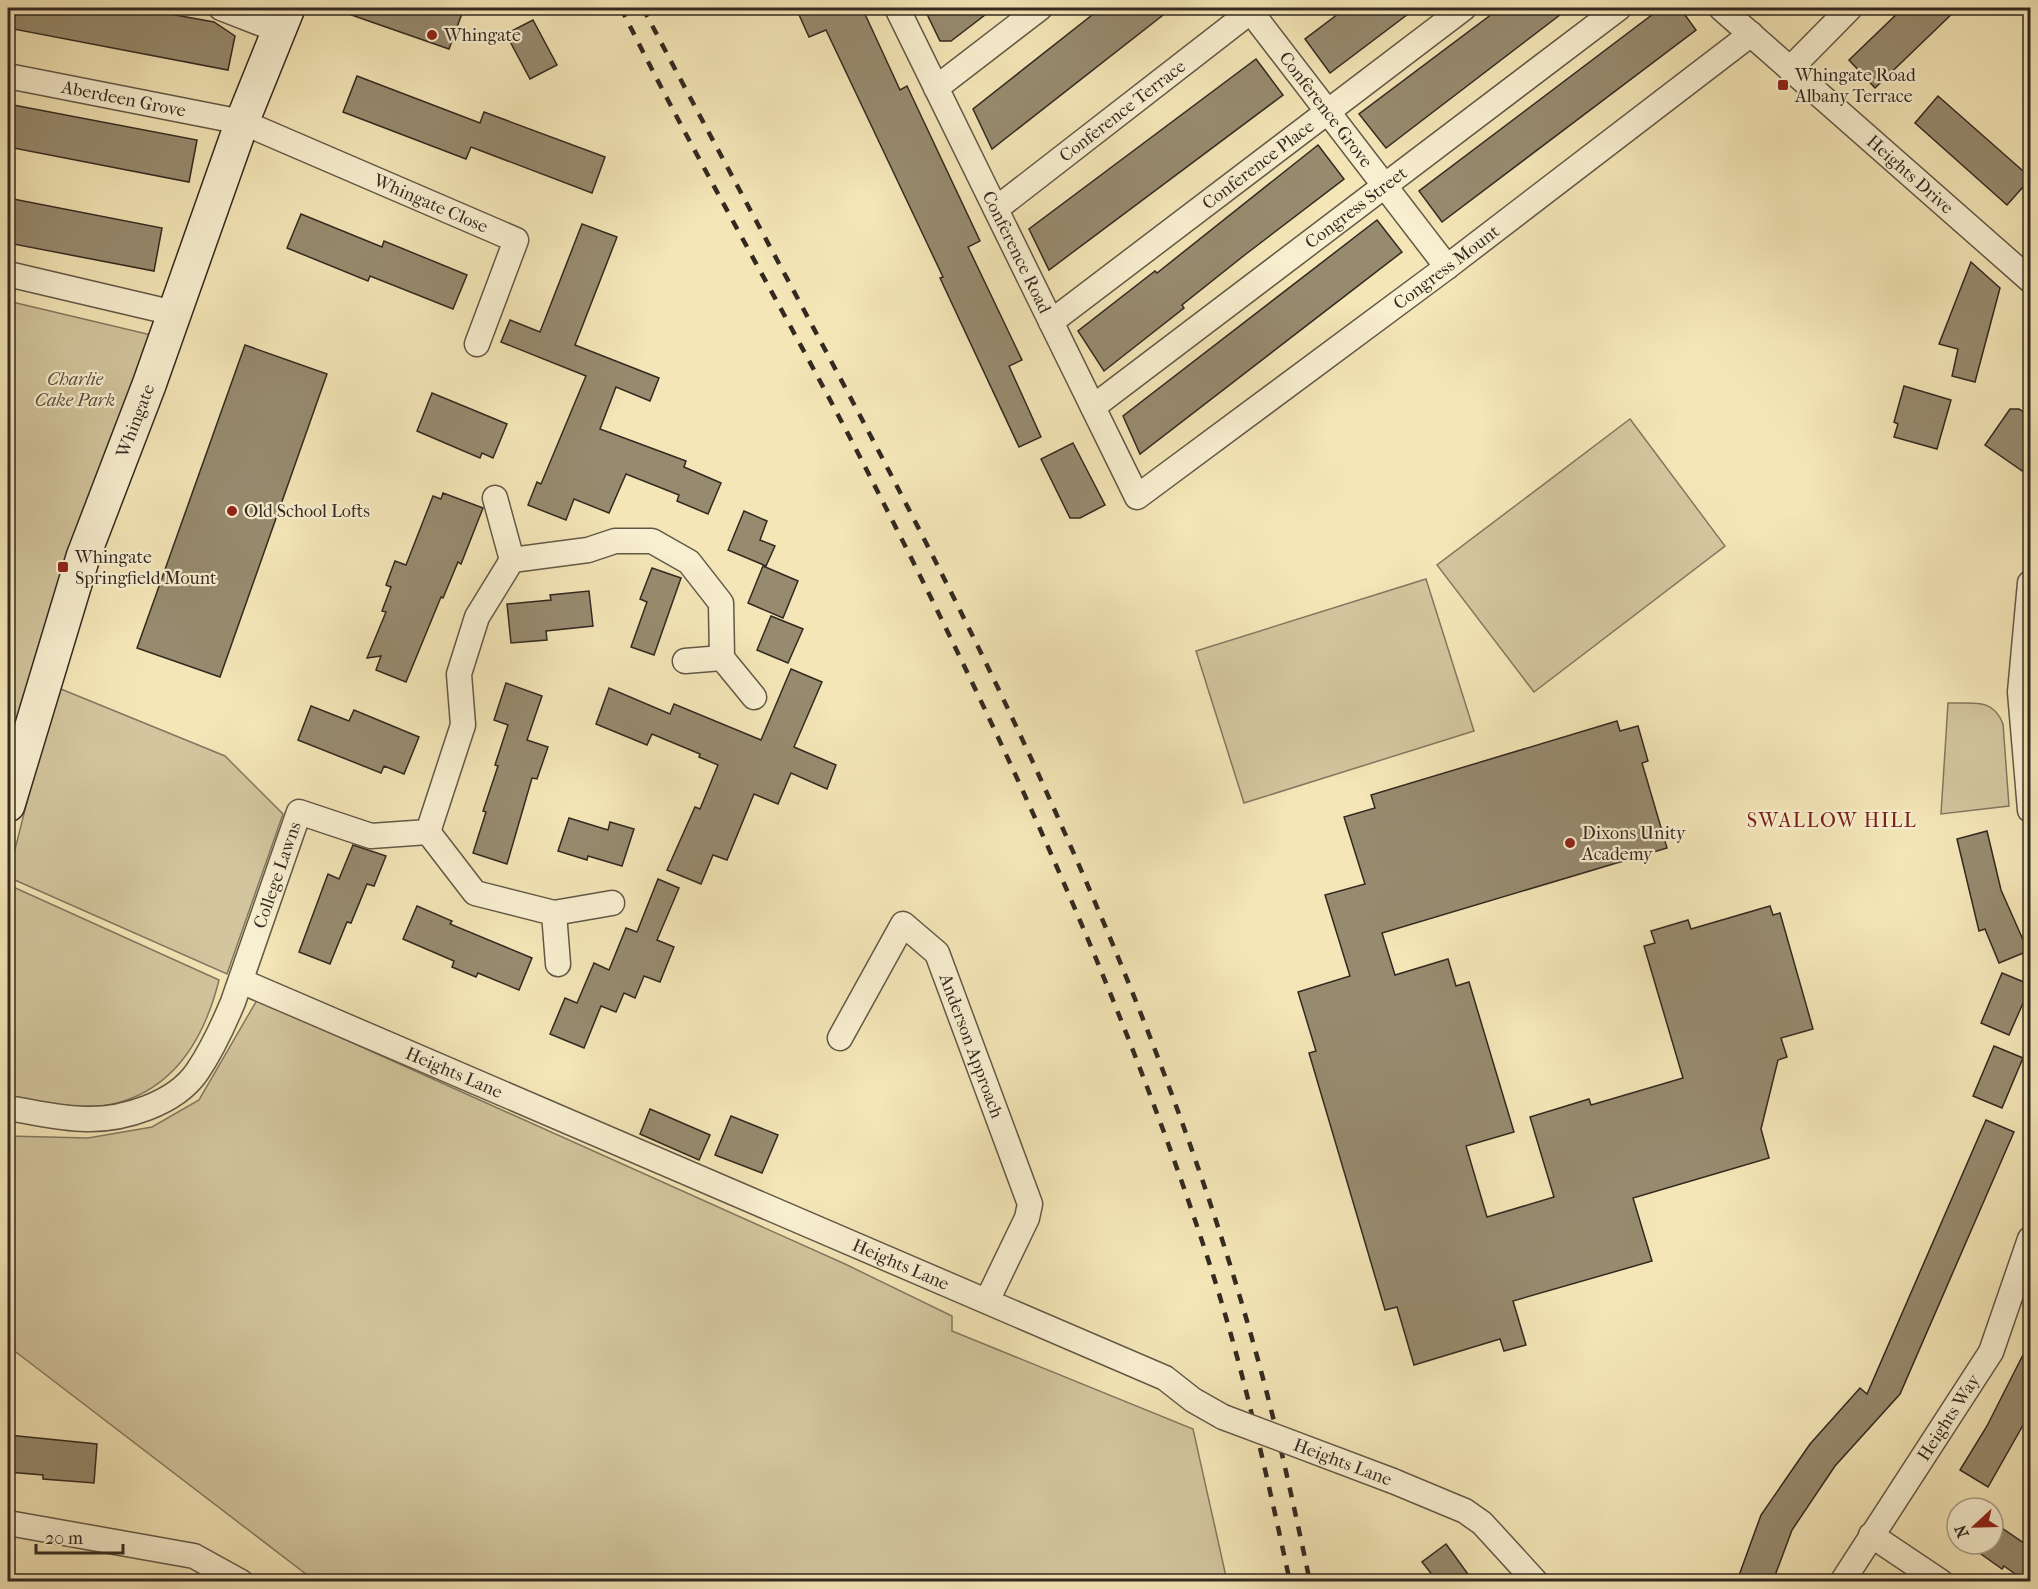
<svg xmlns="http://www.w3.org/2000/svg" width="2038" height="1589" font-family="'IM FELL French Canon',serif">
<style>
.green{fill:#d3c69e;stroke:#837860;stroke-width:1.5}
.building{fill:#978b6f;stroke:#332921;stroke-width:1.5}
.lines{fill:none;stroke-linecap:round;stroke-linejoin:round}
.street-casing{stroke:#635846;stroke-width:27}
.secondary-casing{stroke:#332921;stroke-width:36}
.street{stroke:#f8efd0;stroke-width:24}
.secondary{stroke:#f8efd0;stroke-width:33}
.rail{stroke:#332921;stroke-width:4.5;stroke-dasharray:10 10;stroke-linecap:butt}
.street-bridge-casing{stroke:#635846;stroke-width:27;stroke-linecap:butt}
.street-bridge{stroke:#f8efd0;stroke-width:24}
.poi-dot{fill:#8f2418;stroke:#f8efd0;stroke-width:2}
.labels{text-anchor:middle;stroke-width:4.5;stroke-linejoin:round;paint-order:stroke}
.poi-label{font-size:18px;fill:#332921;stroke:#f8efd0;text-anchor:start}
.street-label{font-size:18px;fill:#332921;stroke:#f8efd0}
.park-label{font-size:18px;font-style:italic;fill:#5b5040;stroke:#f8efd0}
.neighbourhood-label{font-size:20px;letter-spacing:1.5px;fill:#7a1f14;stroke:#f8efd0}
</style>
<rect width="100%" height="100%" fill="#f4e6b7"/>
<filter id="stains"><feTurbulence type="fractalNoise" baseFrequency=".00333" numOctaves="4"/><feColorMatrix values="0 0 0 0 .2 0 0 0 0 .09 0 0 0 0 .02 0 0 0 .5 -.17"/></filter>
<radialGradient id="worn" r=".72"><stop offset=".6" stop-color="#630" stop-opacity="0"/><stop offset="1" stop-color="#630" stop-opacity=".3"/></radialGradient>
<g class="green">
<polygon points="8,301 164,338 8,806"/>
<polygon points="1630,419 1725,546 1534,692 1437,565"/>
<polygon points="1426,579 1474,731 1244,803 1196,651"/>
<polygon points="56,687 225,756 283,814 227,974 8,877"/>
<path d="M1948,703c24,1 45,-6 55,21l6,82 -68,8z"/>
<path d="M11,886l208,94c-14,56 -42,107 -102,123 -29,8 -76,-1 -105,-5l-4,-6v-179z"/>
<polygon points="257,1000 845,1264 952,1316 952,1331 1193,1429 1227,1581 315,1581 8,1346 8,1136 88,1138 152,1127 199,1100"/>
</g>
<g class="building">
<polygon points="8,8 137,8 214,22 235,36 228,70 8,28"/>
<polygon points="341,8 464,8 449,49 340,11"/>
<polygon points="796,8 875,8 864,12 900,90 907,86 980,241 968,247 1022,360 1009,366 1041,437 1019,447 940,278 943,277 926,241 826,30 809,37"/>
<polygon points="924,8 994,8 951,41 940,41"/>
<polygon points="1101,8 1172,8 992,149 973,109"/>
<polygon points="1346,8 1416,8 1330,73 1305,39"/>
<polygon points="1500,8 1569,8 1386,148 1359,114"/>
<polygon points="1661,8 1680,8 1696,30 1442,222 1419,191"/>
<polygon points="1903,8 1958,8 1875,88 1849,60"/>
<polygon points="533,20 557,65 530,79 506,34"/>
<polygon points="1256,59 1283,95 1049,270 1029,229"/>
<polygon points="357,76 480,123 484,112 605,157 592,193 471,147 466,159 343,112"/>
<polygon points="1938,96 2031,178 2007,205 1915,123"/>
<polygon points="8,104 197,140 189,182 8,147"/>
<polygon points="1318,145 1344,179 1246,254 1182,305 1184,308 1104,371 1078,331 1155,271 1157,273"/>
<polygon points="8,198 162,228 154,271 8,243"/>
<polygon points="301,214 382,247 384,241 467,275 453,309 370,276 368,281 287,248"/>
<polygon points="1377,220 1402,252 1140,454 1123,416"/>
<polygon points="582,224 617,237 575,345 659,378 650,401 616,387 600,429 686,461 684,467 721,483 708,514 677,501 679,495 626,474 609,513 574,499 566,520 528,505 537,482 541,484 586,376 501,342 510,320 540,332"/>
<polygon points="1971,262 2000,288 1975,382 1952,376 1958,349 1939,344"/>
<polygon points="245,345 327,374 220,677 137,648"/>
<polygon points="1904,386 1951,400 1937,449 1894,437 1898,424 1894,422"/>
<polygon points="432,393 507,424 493,458 482,453 480,458 417,431"/>
<polygon points="2010,409 2019,409 2031,417 2031,477 1985,445"/>
<polygon points="1073,443 1105,505 1080,518 1070,518 1041,459"/>
<polygon points="443,493 483,508 461,564 458,562 443,598 441,597 406,682 376,670 381,656 367,658 386,612 382,611 391,587 386,585 395,561 406,565 433,496 441,499"/>
<polygon points="744,511 767,521 760,540 775,546 766,566 728,550"/>
<polygon points="763,566 798,581 783,618 748,603"/>
<polygon points="652,568 681,578 654,655 631,647 647,602 640,599"/>
<polygon points="589,591 593,626 546,631 547,640 511,643 507,604 551,600 550,595"/>
<polygon points="771,616 803,629 788,663 757,650"/>
<polygon points="791,669 822,682 794,747 836,765 827,789 791,773 778,804 754,794 727,860 713,855 701,884 667,870 695,807 700,809 718,765 699,757 700,754 652,734 647,745 596,724 609,688 670,714 674,704 761,740"/>
<polygon points="506,683 542,696 527,740 548,747 537,779 532,778 507,864 473,853 486,812 483,811 498,766 495,765 508,725 494,720"/>
<polygon points="311,706 349,721 354,710 419,737 404,774 384,766 381,773 298,740"/>
<polygon points="1617,721 1620,731 1638,726 1648,761 1642,763 1667,848 1382,933 1395,975 1448,959 1456,986 1469,982 1514,1132 1466,1146 1487,1217 1554,1197 1530,1117 1589,1099 1591,1105 1683,1078 1644,946 1655,943 1651,931 1688,920 1691,929 1770,906 1773,915 1780,913 1813,1029 1781,1038 1787,1057 1778,1060 1761,1129 1769,1158 1633,1198 1652,1261 1513,1301 1526,1345 1504,1351 1500,1339 1414,1365 1397,1307 1385,1310 1309,1053 1316,1051 1298,992 1350,976 1325,895 1365,884 1344,817 1375,808 1371,795"/>
<polygon points="569,818 608,830 610,822 634,829 622,866 588,856 587,860 558,851"/>
<polygon points="1987,831 2001,890 2028,951 1999,963 1985,929 1979,931 1957,839"/>
<polygon points="353,845 386,856 374,886 367,884 351,923 347,922 330,964 299,952 328,874 339,879"/>
<polygon points="658,879 679,888 657,940 674,947 660,982 644,976 635,998 624,993 616,1012 601,1006 584,1048 550,1034 565,998 577,1003 594,963 609,970 626,928 637,932"/>
<polygon points="417,906 452,921 450,924 532,958 519,990 478,973 476,977 452,967 454,961 403,939"/>
<polygon points="2002,973 2031,985 2009,1035 1981,1023"/>
<polygon points="1994,1046 2023,1058 2002,1108 1973,1096"/>
<polygon points="650,1109 710,1135 699,1160 640,1134"/>
<polygon points="731,1116 778,1135 762,1173 715,1155"/>
<polygon points="1986,1120 2014,1132 1900,1394 1835,1466 1792,1530 1773,1581 1737,1581 1761,1515 1810,1444 1860,1388 1867,1394"/>
<polygon points="2031,1339 2031,1411 1988,1487 1960,1470 1987,1426"/>
<polygon points="8,1435 97,1444 94,1483 43,1479 43,1475 8,1472"/>
<polygon points="1993,1522 2031,1548 2031,1581 2025,1581 2004,1566 2002,1569 1967,1544 1993,1544"/>
<polygon points="1446,1544 1473,1581 1437,1581 1422,1562"/>
</g>
<g class="lines">
<defs>
<g id="street">
<polyline points="221,8 280,31"/>
<path id="s1" d="M897,8l240,489 310,-230 304,-233"/>
<path id="s2" d="M1248,8l199,259"/>
<path id="s3" d="M1721,8l309,272"/>
<polyline points="1790,69 1850,8"/>
<path id="s4" d="M8,76l234,46 274,118 -39,104"/>
<polyline points="936,88 1040,8"/>
<path id="s5" d="M996,209l255,-198"/>
<polyline points="8,274 174,313"/>
<path id="s6" d="M1051,322l413,-314"/>
<path id="s7" d="M1093,407l526,-399"/>
<polyline points="495,498 512,560"/>
<polyline points="2030,583 2020,692 2030,810"/>
<polyline points="685,661 722,658"/>
<polyline points="428,832 475,893 554,913 558,964"/>
<polyline points="554,913 612,903"/>
<path id="s8" d="M241,981l924,397 28,22 30,17"/>
<path id="s9" d="M840,1038l63,-114 34,29 93,251 -3,14 -40,83"/>
<path id="s10" d="M8,1108c25,4 52,11 78,11 37,1 89,-15 111,-47 15,-22 26,-46 36,-70l66,-190 72,24 57,-4 35,-107 -4,-51 18,-57 35,-57 76,-10 27,-9h37l37,21 32,41 1,55 32,39"/>
<polyline points="1393,1481 1465,1511 1482,1523 1536,1582"/>
<polyline points="8,1523 194,1556 241,1582"/>
<polyline points="1871,1535 1941,1582"/>
<path id="s11" d="M1842,1582l149,-230 39,-113"/>
</g>
<g id="secondary">
<path id="s12" d="M8,805l75,-248 66,-172 93,-263 46,-114"/>
</g>
</defs>
<use href="#street" class="street-casing"/>
<use href="#secondary" class="secondary-casing"/>
<use href="#street" class="street"/>
<use href="#secondary" class="secondary"/>
<g class="rail">
<path d="M621,8c75,152 161,298 239,449 133,259 256,522 347,799 35,106 59,216 83,326"/>
<path d="M643,8c142,272 296,540 420,821 78,175 148,357 198,542 19,70 34,140 49,211"/>
</g>
<defs>
<g id="street-bridge">
<path id="s13" d="M1223,1417l170,64"/>
</g>
</defs>
<use href="#street-bridge" class="street-bridge-casing"/>
<use href="#street-bridge" class="street-bridge"/>
</g>
<g class="poi-dot">
<circle cx="432" cy="35" r="6"/>
<rect x="1777" y="79" width="12" height="12" rx="3"/>
<circle cx="232" cy="511" r="6"/>
<rect x="57" y="561" width="12" height="12" rx="3"/>
<circle cx="1570" cy="843" r="6"/>
</g>
<g class="labels">
<g class="poi-label">
<text x="444" y="41">Whingate</text>
<text x="1795" y="81">Whingate Road<tspan x="1795" dy="21">Albany Terrace</tspan></text>
<text x="244" y="517">Old School Lofts</text>
<text x="75" y="563">Whingate<tspan x="75" dy="21">Springfield Mount</tspan></text>
<text x="1582" y="839">Dixons Unity<tspan x="1582" dy="21">Academy</tspan></text>
</g>
<g class="street-label">
<text dy="6" stroke="none"><textPath href="#s4" startOffset="118">Aberdeen Grove</textPath></text>
<text dy="6" stroke="none"><textPath href="#s2" startOffset="128">Conference Grove</textPath></text>
<text dy="6" stroke="none"><textPath href="#s5" startOffset="160">Conference Terrace</textPath></text>
<text dy="6" stroke="none"><textPath href="#s6" startOffset="260">Conference Place</textPath></text>
<text dy="6" stroke="none"><textPath href="#s3" startOffset="252">Heights Drive</textPath></text>
<text dy="6" stroke="none"><textPath href="#s4" startOffset="444">Whingate Close</textPath></text>
<text dy="6" stroke="none"><textPath href="#s7" startOffset="330">Congress Street</textPath></text>
<text dy="6" stroke="none"><textPath href="#s1" startOffset="272">Conference Road</textPath></text>
<text dy="6" stroke="none"><textPath href="#s1" startOffset="930">Congress Mount</textPath></text>
<text dy="6" stroke="none"><textPath href="#s12" startOffset="405">Whingate</textPath></text>
<text dy="6" stroke="none"><textPath href="#s10" startOffset="417">College Lawns</textPath></text>
<text dy="6" stroke="none"><textPath href="#s9" startOffset="274">Anderson Approach</textPath></text>
<text dy="6" stroke="none"><textPath href="#s8" startOffset="232">Heights Lane</textPath></text>
<text dy="6" stroke="none"><textPath href="#s8" startOffset="718">Heights Lane</textPath></text>
<text dy="6" stroke="none"><textPath href="#s11" startOffset="196">Heights Way</textPath></text>
<text dy="6" stroke="none"><textPath href="#s13" startOffset="128">Heights Lane</textPath></text>
</g>
<g class="park-label">
<text x="75" y="385">Charlie<tspan x="75" dy="21">Cake Park</tspan></text>
</g>
<g class="neighbourhood-label">
<text x="1832" y="827">SWALLOW HILL</text>
</g>
</g>
<rect width="2038" height="1589" fill="none" stroke="#f4e6b7" stroke-width="30"/>
<rect x="9" y="9" width="2020" height="1571" fill="none" stroke="#332921" stroke-width="3"/>
<rect x="15" y="15" width="2008" height="1559" fill="none" stroke="#332921" stroke-width="1.5"/>
<g transform="translate(1975 1526) rotate(248)"><circle r="28" fill="#f8efd0" stroke="#a9a08a" stroke-width="1.5"/>
<path d="M0-4.5L10 22L0 15L-10 22Z" fill="#8f2418"/>
<text y="-9" font-size="16" font-weight="bold" text-anchor="middle" fill="#332921">N</text>
</g>
<path d="M36 1544v9h87v-9" fill="none" stroke="#332921" stroke-width="3"/>
<text x="45" y="1544" font-size="18" fill="#332921" stroke="#f8efd0" stroke-width="4.5" paint-order="stroke">20 m</text>
<rect width="100%" height="100%" filter="url(#stains)"/>
<rect width="100%" height="100%" fill="url(#worn)"/>
</svg>
